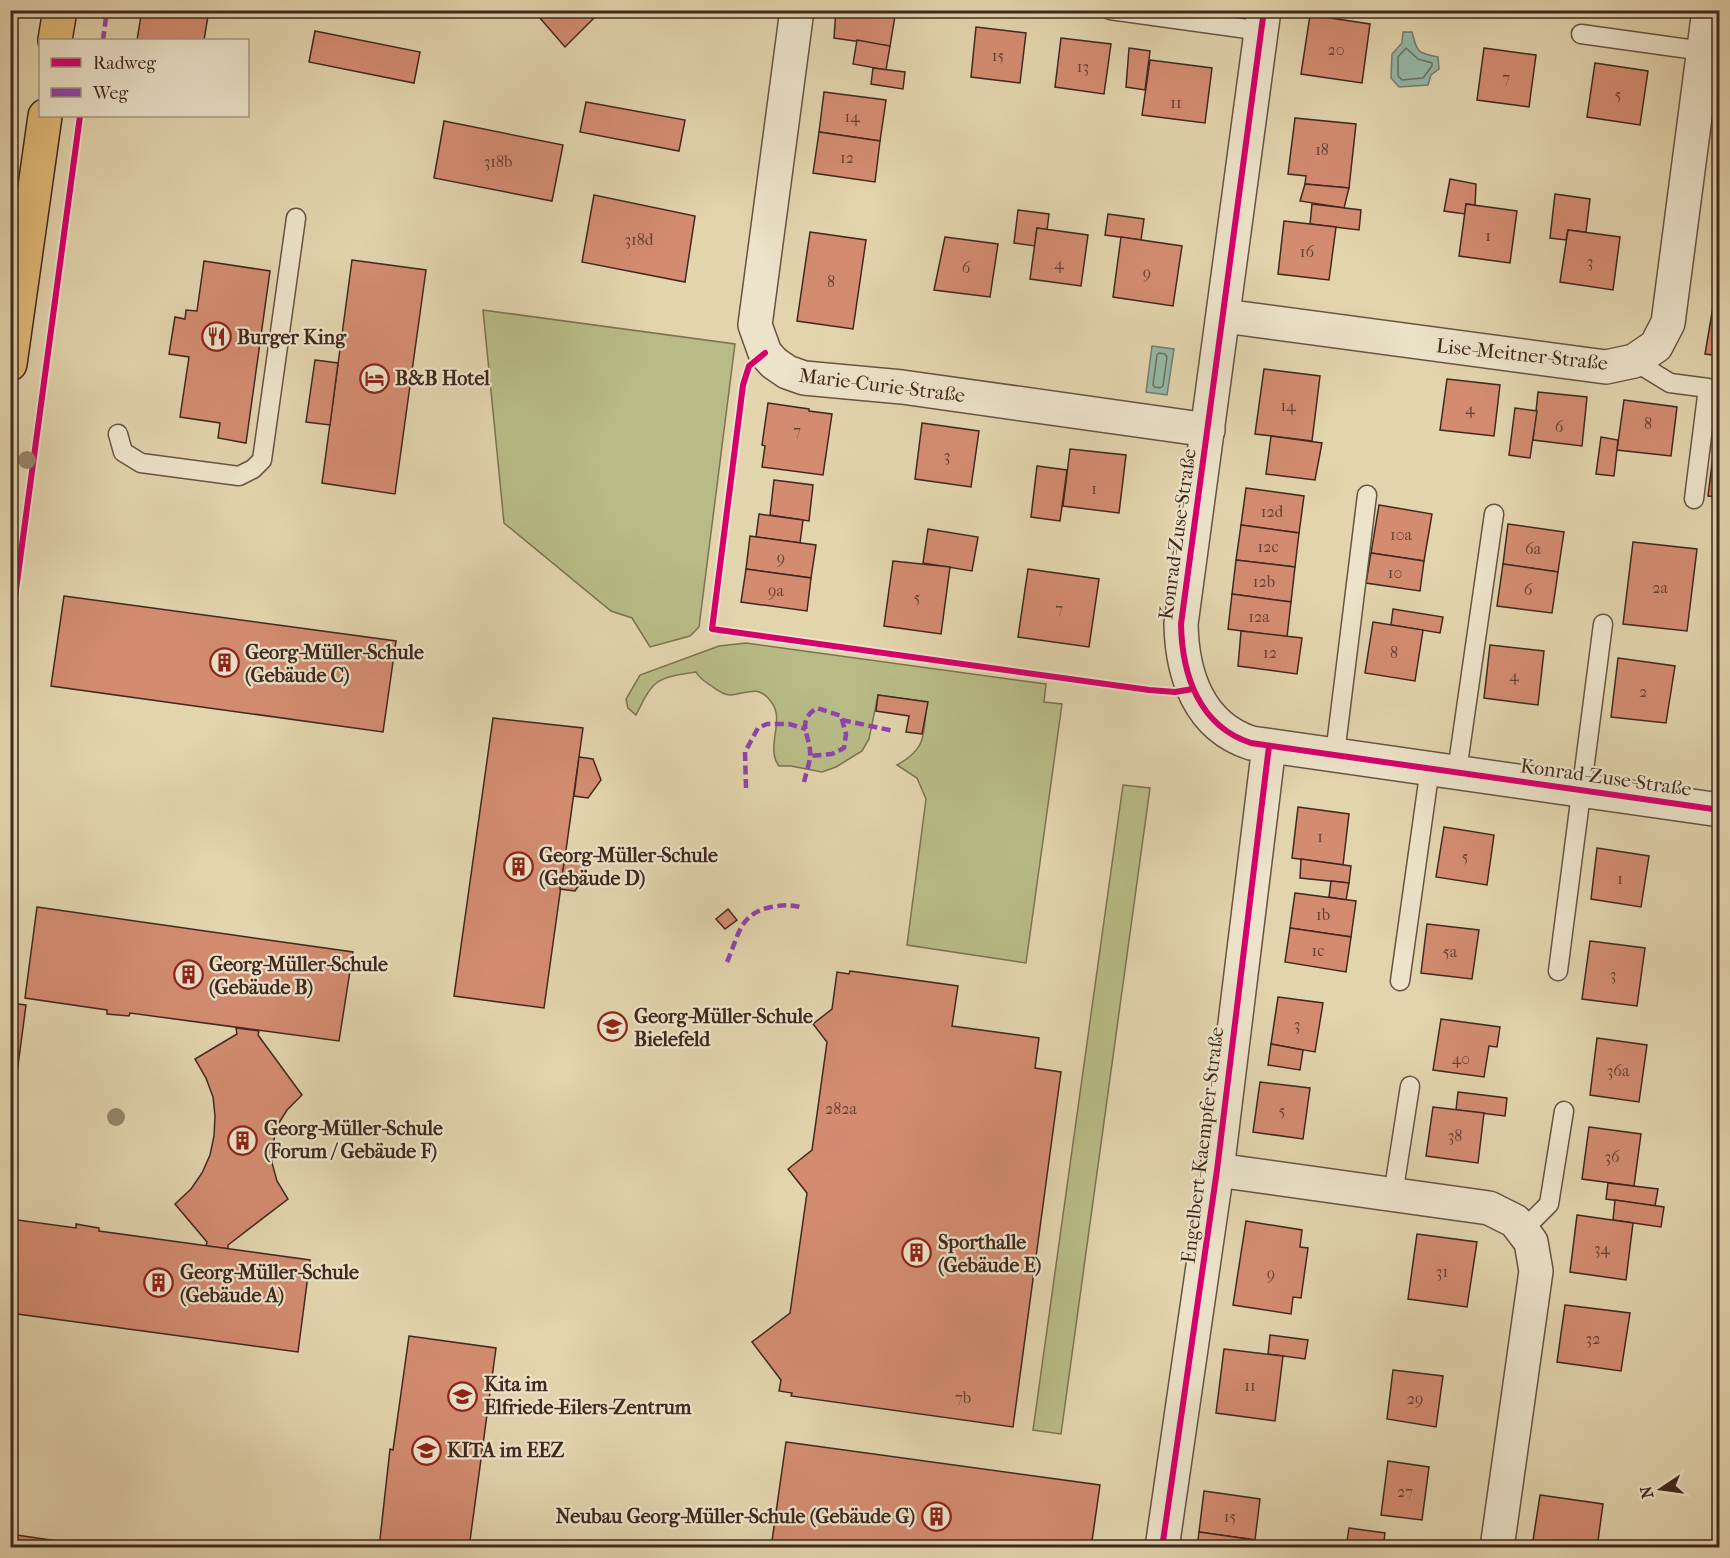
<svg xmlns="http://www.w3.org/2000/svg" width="1730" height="1558" font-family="'IM FELL French Canon',serif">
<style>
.green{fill:#b8bb86;stroke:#7c7252;stroke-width:1.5}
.water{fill:#95b8a7;stroke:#737e70;stroke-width:1.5}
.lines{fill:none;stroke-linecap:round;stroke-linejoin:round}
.shore{stroke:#6a7062;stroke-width:1.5}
.building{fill:#d48c71;stroke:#40281e;stroke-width:1.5}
.lane-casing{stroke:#685342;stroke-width:21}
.street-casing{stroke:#685342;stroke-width:36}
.primary-casing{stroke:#40281e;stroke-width:36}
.lane{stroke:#ece3ca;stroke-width:18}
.street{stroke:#ece3ca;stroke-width:33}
.primary{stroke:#e1ba76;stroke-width:33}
.quiet{stroke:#8e44ad;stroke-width:4.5;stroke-dasharray:9 4.5;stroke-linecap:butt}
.cycleway-casing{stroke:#ece3ca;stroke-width:10}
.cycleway{stroke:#d6006c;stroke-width:6}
.tree{fill:#96856a}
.labels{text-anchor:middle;stroke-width:4.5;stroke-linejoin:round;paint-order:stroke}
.number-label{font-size:16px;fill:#654133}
.poi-label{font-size:20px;font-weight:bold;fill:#40281e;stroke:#ece3ca;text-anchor:start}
.street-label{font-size:20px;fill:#40281e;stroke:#ece3ca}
</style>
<rect width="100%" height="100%" fill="#e2d4ad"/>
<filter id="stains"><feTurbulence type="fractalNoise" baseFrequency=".00333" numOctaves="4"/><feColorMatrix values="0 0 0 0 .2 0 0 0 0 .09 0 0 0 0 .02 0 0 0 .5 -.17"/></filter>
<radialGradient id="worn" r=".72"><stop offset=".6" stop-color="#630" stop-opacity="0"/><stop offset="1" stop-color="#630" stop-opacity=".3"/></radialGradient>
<g class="green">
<polygon points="483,310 735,344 699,627 690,636 650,647 632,618 611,611 504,523"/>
<path d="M746,643l300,41 -2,18 18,2 -36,259 -119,-18 19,-146 -9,-21 -20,-13c31,-17 26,-31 30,-63l-49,-7 -9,44 -7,12 -26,16 -14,5 -31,-6h-12c-14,-18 6,-45 -7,-63 -14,-20 -24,-9 -42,-8 -8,0 -14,-6 -20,-10 -6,-4 -11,-7 -14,-13 -41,6 -42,7 -60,43l-8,-7 -2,-9 14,-24 79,-29z"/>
<polygon points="1123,785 1150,788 1061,1434 1033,1430"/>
</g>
<g class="water">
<path d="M1403,32h9c5,20 5,21 26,25l1,12 -8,6 -3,10 -29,2 -8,-9 1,-24 10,-11z"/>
<polygon points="1152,346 1174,349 1167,395 1146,392"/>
</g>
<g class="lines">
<g class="shore">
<polygon points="1406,48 1418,59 1432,63 1432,66 1423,78 1402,80 1398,76 1398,57"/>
<polygon points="1159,353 1165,354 1167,357 1163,386 1160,388 1155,387 1153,385 1157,355"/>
</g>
</g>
<g class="building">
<polygon points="142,10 209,10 204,40 137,40"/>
<polygon points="533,10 602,10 565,47"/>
<polygon points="836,10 896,10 890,46 834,38"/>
<polygon points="1310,15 1370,24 1362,83 1301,74"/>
<polygon points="976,27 1026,33 1020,83 971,77"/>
<polygon points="315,31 420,52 414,83 309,62"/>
<polygon points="1061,38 1111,44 1104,94 1055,87"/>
<polygon points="857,40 890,46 886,70 853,64"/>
<polygon points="1129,48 1150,51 1145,90 1126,87"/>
<polygon points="1484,48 1536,55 1529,107 1477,100"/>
<polygon points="1150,60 1212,68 1205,123 1142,115"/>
<polygon points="1595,63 1648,71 1640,125 1587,117"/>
<polygon points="873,68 905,72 903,89 871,84"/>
<polygon points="824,92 886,100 880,141 819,132"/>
<polygon points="586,102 685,120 679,151 580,132"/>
<polygon points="1295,118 1356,124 1349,188 1305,184 1306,176 1288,174"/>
<polygon points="444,121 563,145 552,201 434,178"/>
<polygon points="819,132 880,141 875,182 813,173"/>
<polygon points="1450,179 1476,184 1475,205 1466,204 1465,214 1444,211"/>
<polygon points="1305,184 1349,188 1344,208 1300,201"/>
<polygon points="1555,194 1590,199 1586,232 1568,230 1566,240 1550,238"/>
<polygon points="594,195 695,216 685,282 582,262"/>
<polygon points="1312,204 1361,210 1359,230 1310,224"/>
<polygon points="1466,204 1517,211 1510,263 1459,256"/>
<polygon points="1018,210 1049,214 1047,230 1037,228 1035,246 1014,243"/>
<polygon points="1108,214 1144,219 1141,240 1105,235"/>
<polygon points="1284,221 1336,227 1329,280 1278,274"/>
<polygon points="1037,228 1088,235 1081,286 1030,279"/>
<polygon points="1568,230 1620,237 1613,290 1560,282"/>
<polygon points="810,232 866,240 853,329 797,321"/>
<polygon points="945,237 998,244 990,297 934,290"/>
<polygon points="1121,237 1182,246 1173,306 1113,297"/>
<polygon points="352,260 426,270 395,494 322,483"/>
<polygon points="204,261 270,271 246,443 218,438 220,423 180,417 189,357 169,354 175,317 185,319 186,310 197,311"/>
<polygon points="1716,289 1720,290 1720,356 1705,354"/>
<polygon points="315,360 338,363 330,425 306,422"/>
<polygon points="1264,369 1320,376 1312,441 1255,434"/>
<polygon points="1447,379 1500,385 1494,436 1440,430"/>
<polygon points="1538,392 1587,397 1582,446 1533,440"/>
<polygon points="1624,400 1677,407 1671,456 1617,450"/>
<polygon points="1720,400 1720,448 1714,448"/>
<polygon points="768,403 809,409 809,411 832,414 823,475 762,467 765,446 762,445"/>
<polygon points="1515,408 1537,411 1530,458 1509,455"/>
<polygon points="922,423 979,431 971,487 915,479"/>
<polygon points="1271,436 1322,443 1315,480 1266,474"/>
<polygon points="1601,437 1618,440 1614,476 1596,474"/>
<polygon points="1714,448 1720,448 1720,497 1708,496"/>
<polygon points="1070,449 1126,455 1119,513 1063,506"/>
<polygon points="1037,466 1067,470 1060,521 1031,517"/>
<polygon points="774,480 813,485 809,521 770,515"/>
<polygon points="1246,488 1304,496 1299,533 1241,525"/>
<polygon points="1379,505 1432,514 1424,561 1371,553"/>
<polygon points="759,514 803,520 800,543 756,537"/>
<polygon points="1508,524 1564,532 1558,572 1503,564"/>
<polygon points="1241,525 1299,533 1295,567 1236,560"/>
<polygon points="928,529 978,537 972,571 923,563"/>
<polygon points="750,536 816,545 811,578 746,569"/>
<polygon points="1633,542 1697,549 1687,631 1623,624"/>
<polygon points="1371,553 1424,561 1420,591 1366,583"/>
<polygon points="1236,560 1295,567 1291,602 1232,594"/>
<polygon points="893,561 950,567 941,634 884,626"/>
<polygon points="1503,564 1558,572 1552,613 1497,606"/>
<polygon points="746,569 811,578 807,611 741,602"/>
<polygon points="1028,569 1099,579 1089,647 1018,637"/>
<polygon points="1232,594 1291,602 1287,637 1228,629"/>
<polygon points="64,596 396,641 383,732 51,686"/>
<polygon points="1393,609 1443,617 1440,633 1391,625"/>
<polygon points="1373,622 1423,630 1415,681 1365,673"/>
<polygon points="1241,631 1302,638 1297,674 1238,666"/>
<polygon points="1490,645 1544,651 1538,705 1484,698"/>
<polygon points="1618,658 1675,666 1666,723 1611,717"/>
<polygon points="878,695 928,702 922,734 906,732 909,716 876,711"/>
<polygon points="493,718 583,728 544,1008 454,996"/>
<polygon points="579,757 593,759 601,780 588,798 574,796"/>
<polygon points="1298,807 1349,814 1343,865 1292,858"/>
<polygon points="1444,827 1494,835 1487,885 1436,877"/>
<polygon points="1597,848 1649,856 1641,907 1591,899"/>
<polygon points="566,851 581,853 588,873 575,891 560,889"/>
<polygon points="1301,859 1351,866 1349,883 1300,878"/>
<polygon points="1331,881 1349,883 1346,900 1329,897"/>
<polygon points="1295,893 1356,901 1351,937 1290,928"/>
<polygon points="37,907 353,952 339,1041 130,1013 129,1016 107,1014 107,1010 25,998"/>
<polygon points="728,909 737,920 725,929 716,919"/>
<polygon points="1427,924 1479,930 1472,979 1421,973"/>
<polygon points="1290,928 1351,937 1346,972 1285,962"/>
<polygon points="1590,941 1645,948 1637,1006 1582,999"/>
<polygon points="850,971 958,986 952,1026 1039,1038 1035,1068 1061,1072 1013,1427 791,1396 792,1393 779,1391 781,1380 752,1342 790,1313 807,1193 788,1169 812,1150 827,1042 813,1024 832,1009 837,972 849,974"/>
<polygon points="1278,997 1323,1003 1315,1052 1271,1044"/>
<polygon points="10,1003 26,1005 17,1073 10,1072"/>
<polygon points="1441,1019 1500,1027 1497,1047 1489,1046 1484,1077 1433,1070"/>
<polygon points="236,1028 259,1031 258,1035 302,1095 287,1110 277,1126 273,1144 272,1163 277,1181 288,1199 228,1245 228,1249 206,1246 207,1242 175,1204 191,1189 202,1173 210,1155 214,1136 215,1116 213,1097 206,1078 195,1059 237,1034"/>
<polygon points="1597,1038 1647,1045 1639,1102 1590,1095"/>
<polygon points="1271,1044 1303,1050 1300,1070 1268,1065"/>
<polygon points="1260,1082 1310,1088 1303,1139 1253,1132"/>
<polygon points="1458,1092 1507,1098 1505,1116 1456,1110"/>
<polygon points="1433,1107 1484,1113 1478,1163 1426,1156"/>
<polygon points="1589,1127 1641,1134 1634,1186 1582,1179"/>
<polygon points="1608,1183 1658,1189 1655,1206 1606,1199"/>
<polygon points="1615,1200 1664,1207 1661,1227 1613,1220"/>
<polygon points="1577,1215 1633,1223 1626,1280 1570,1272"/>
<polygon points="10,1219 76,1228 76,1224 87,1226 99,1228 99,1231 310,1260 298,1352 10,1313"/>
<polygon points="1246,1221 1302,1230 1300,1247 1308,1248 1301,1298 1293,1297 1291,1314 1233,1305"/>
<polygon points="1417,1234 1477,1242 1467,1307 1408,1299"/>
<polygon points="1565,1305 1630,1313 1621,1371 1557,1362"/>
<polygon points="1270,1335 1308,1340 1305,1359 1268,1354"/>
<polygon points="409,1336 496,1348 469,1548 379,1548 390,1449 393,1450"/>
<polygon points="1224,1349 1283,1356 1275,1421 1216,1413"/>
<polygon points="1393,1370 1443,1376 1436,1427 1387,1419"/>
<polygon points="786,1442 1100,1485 1091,1548 771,1548"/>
<polygon points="1388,1461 1429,1467 1422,1520 1381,1515"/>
<polygon points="1204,1491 1260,1499 1255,1540 1199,1532"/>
<polygon points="1540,1495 1603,1504 1597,1548 1532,1547"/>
<polygon points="1349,1528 1385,1533 1383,1548 1346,1548"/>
<polygon points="1199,1532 1255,1540 1254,1548 1197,1548"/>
<polygon points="10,1534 105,1548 10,1548"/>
</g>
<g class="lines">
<defs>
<g id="lane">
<polyline points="1110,10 1262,31"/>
<polyline points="1581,34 1703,51"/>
<polyline points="1634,361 1670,383 1708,388 1694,499"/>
<polyline points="118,434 123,452 141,463 239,476 253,469 262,460 296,218"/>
<polyline points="1335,754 1367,495"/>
<polyline points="1457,771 1494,514"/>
<polyline points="1558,971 1603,624"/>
<polyline points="1400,981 1430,768"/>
<polyline points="1393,1195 1410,1086"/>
<polyline points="1522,1231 1549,1204 1564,1111"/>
</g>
<g id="street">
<polyline points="797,10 755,325 765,353 774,363 787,372 804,378 902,387 1208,430"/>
<path d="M1264,10l-83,614c1,51 18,102 70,119l469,67"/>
<polyline points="1224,316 1606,367 1634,361 1656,346 1668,323 1709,10"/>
<polyline points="1217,1170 1489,1208 1515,1221 1531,1242 1536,1271 1497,1548"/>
<polyline points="1162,1548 1217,1170 1269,746"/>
</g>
<g id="primary">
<polyline points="55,40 60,10"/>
<polyline points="10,364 45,116"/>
</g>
</defs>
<use href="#lane" class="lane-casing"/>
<use href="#street" class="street-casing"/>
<use href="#primary" class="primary-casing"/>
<use href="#lane" class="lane"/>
<use href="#street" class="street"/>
<use href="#primary" class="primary"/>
<g class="quiet">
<polyline points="103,40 107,10"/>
<polyline points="842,720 894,731"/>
<path d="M804,782c2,-8 5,-17 6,-25 2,-20 -16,-35 7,-49l24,8 5,18 -2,14 -12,6 -22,2"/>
<polyline points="746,788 745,752 758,728 767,724 789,724 806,729"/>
<path d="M727,962c12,-27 12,-48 44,-55 12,-2 20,-3 32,1"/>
</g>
<defs>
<g id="cycleway">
<path d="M1264,10l-83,614c1,51 18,102 70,119l469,67"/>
<polyline points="765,353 749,366 743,385 712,629 1149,690 1175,692 1193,689"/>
<polyline points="10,634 80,116"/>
<polyline points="1162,1548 1217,1170 1269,746"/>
</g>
</defs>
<use href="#cycleway" class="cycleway-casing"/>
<use href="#cycleway" class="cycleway"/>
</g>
<g class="tree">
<circle cx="27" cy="460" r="9"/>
<circle cx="116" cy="1117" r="9"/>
</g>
<defs>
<symbol id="restaurant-ring" viewBox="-11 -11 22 22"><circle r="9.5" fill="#ece3ca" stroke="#8f2418" stroke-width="1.5"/><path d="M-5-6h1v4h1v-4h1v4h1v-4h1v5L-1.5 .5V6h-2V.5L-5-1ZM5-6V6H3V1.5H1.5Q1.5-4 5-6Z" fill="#8f2418"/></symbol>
<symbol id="hotel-ring" viewBox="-11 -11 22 22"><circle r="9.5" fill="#ece3ca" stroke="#8f2418" stroke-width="1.5"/><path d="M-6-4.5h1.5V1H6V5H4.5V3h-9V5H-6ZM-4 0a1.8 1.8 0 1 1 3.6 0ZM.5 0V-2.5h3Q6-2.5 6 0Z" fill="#8f2418"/></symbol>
<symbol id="building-ring" viewBox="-11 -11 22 22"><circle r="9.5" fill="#ece3ca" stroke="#8f2418" stroke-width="1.5"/><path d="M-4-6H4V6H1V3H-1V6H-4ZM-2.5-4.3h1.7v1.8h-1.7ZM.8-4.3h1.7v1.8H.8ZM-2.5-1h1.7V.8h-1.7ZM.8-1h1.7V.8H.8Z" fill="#8f2418"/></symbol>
<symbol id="school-ring" viewBox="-11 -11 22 22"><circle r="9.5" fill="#ece3ca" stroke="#8f2418" stroke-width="1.5"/><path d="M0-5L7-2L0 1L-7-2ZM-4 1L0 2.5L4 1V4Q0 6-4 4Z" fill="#8f2418"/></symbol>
</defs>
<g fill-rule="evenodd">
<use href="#restaurant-ring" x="200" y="320" width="33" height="33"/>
<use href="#hotel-ring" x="358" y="362" width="33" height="33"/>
<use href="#building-ring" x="208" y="646" width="33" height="33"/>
<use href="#building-ring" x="502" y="850" width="33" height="33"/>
<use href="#building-ring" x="172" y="958" width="33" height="33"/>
<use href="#school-ring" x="596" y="1010" width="33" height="33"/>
<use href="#building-ring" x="226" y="1124" width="33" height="33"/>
<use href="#building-ring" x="900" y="1236" width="33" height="33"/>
<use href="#building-ring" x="142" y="1266" width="33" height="33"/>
<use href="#school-ring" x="446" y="1380" width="33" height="33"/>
<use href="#school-ring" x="410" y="1434" width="33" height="33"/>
<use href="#building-ring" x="920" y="1500" width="33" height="33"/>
</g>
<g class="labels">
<g class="number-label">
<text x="1336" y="55">20</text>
<text x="998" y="61">15</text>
<text x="1083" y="72">13</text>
<text x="1506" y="83">7</text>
<text x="1618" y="100">5</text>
<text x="1176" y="108">11</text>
<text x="852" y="122">14</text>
<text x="1322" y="155">18</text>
<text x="847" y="163">12</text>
<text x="498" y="167">318b</text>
<text x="1488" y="241">1</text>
<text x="639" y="245">318d</text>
<text x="1307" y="257">16</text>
<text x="1590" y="267">3</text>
<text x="1059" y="269">4</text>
<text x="966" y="273">6</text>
<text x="1147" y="278">9</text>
<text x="831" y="287">8</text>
<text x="1288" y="411">14</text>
<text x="1470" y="414">4</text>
<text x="1648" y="429">8</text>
<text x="1559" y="432">6</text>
<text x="797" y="436">7</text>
<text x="947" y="461">3</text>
<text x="1094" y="494">1</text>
<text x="1272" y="517">12d</text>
<text x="1401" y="540">10a</text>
<text x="1268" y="552">12c</text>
<text x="1533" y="554">6a</text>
<text x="781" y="563">9</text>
<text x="1395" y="578">10</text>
<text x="1264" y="587">12b</text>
<text x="1660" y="593">2a</text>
<text x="1528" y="595">6</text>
<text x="776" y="596">9a</text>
<text x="917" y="603">5</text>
<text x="1059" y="614">7</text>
<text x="1259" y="622">12a</text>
<text x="1270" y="658">12</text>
<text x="1394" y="658">8</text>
<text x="1514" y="681">4</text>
<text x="1643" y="697">2</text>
<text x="1320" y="842">1</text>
<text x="1465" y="862">5</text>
<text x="1620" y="884">1</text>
<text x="1323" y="920">1b</text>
<text x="1318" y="956">1c</text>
<text x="1450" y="957">5a</text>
<text x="1613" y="980">3</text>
<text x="1297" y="1030">3</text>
<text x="1461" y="1064">40</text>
<text x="1618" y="1076">36a</text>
<text x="841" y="1114">282a</text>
<text x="1282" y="1116">5</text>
<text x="1455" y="1141">38</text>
<text x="1612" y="1162">36</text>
<text x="1602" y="1254">34</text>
<text x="1442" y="1277">31</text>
<text x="1271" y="1279">9</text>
<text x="1593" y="1344">32</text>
<text x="1250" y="1391">11</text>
<text x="963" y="1403">7b</text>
<text x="1415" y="1404">29</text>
<text x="1405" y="1497">27</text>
<text x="1230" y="1522">15</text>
</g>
<g class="poi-label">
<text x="237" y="344">Burger King</text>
<text x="395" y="385">B&amp;B Hotel</text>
<text x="245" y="659">Georg-Müller-Schule<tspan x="245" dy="23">(Gebäude C)</tspan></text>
<text x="539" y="862">Georg-Müller-Schule<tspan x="539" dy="23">(Gebäude D)</tspan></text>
<text x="209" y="971">Georg-Müller-Schule<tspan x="209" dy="23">(Gebäude B)</tspan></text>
<text x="634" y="1023">Georg-Müller-Schule<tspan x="634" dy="23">Bielefeld</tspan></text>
<text x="264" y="1135">Georg-Müller-Schule<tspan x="264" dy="23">(Forum / Gebäude F)</tspan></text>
<text x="938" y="1249">Sporthalle<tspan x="938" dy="23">(Gebäude E)</tspan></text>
<text x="180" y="1279">Georg-Müller-Schule<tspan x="180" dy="23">(Gebäude A)</tspan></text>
<text x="484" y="1391">Kita im<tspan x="484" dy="23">Elfriede-Eilers-Zentrum</tspan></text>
<text x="447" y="1457">KITA im EEZ</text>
<text x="915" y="1523" text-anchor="end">Neubau Georg-Müller-Schule (Gebäude G)</text>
</g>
<g class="street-label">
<text transform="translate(1522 354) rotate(6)" y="7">Lise-Meitner-Straße</text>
<text transform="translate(882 385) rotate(7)" y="7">Marie-Curie-Straße</text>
<text transform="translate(1177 534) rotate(-82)" y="7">Konrad-Zuse-Straße</text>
<text transform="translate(1606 777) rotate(8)" y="7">Konrad-Zuse-Straße</text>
<text transform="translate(1202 1145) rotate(-83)" y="7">Engelbert-Kaempfer-Straße</text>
</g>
</g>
<rect width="1730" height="1558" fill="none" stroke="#e2d4ad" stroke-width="36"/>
<rect x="12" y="12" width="1706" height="1534" fill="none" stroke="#40281e" stroke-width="3"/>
<rect x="18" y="18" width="1694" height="1522" fill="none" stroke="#40281e" stroke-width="1.5"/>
<rect x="39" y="39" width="210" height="78" fill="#ece3ca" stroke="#a79885" stroke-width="1.5"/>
<rect x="51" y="58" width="30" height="9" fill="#d6006c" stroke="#a79885" stroke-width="1.5"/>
<text x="93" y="69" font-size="18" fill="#40281e">Radweg</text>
<rect x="51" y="88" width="30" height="9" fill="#8e44ad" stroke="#a79885" stroke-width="1.5"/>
<text x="93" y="99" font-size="18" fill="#40281e">Weg</text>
<g transform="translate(1661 1489) rotate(257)" stroke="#ece3ca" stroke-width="4.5" paint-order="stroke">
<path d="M0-4.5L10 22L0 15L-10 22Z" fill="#40281e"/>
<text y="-9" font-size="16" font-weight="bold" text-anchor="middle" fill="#40281e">N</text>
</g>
<rect width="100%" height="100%" filter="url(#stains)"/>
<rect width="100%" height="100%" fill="url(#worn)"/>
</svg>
